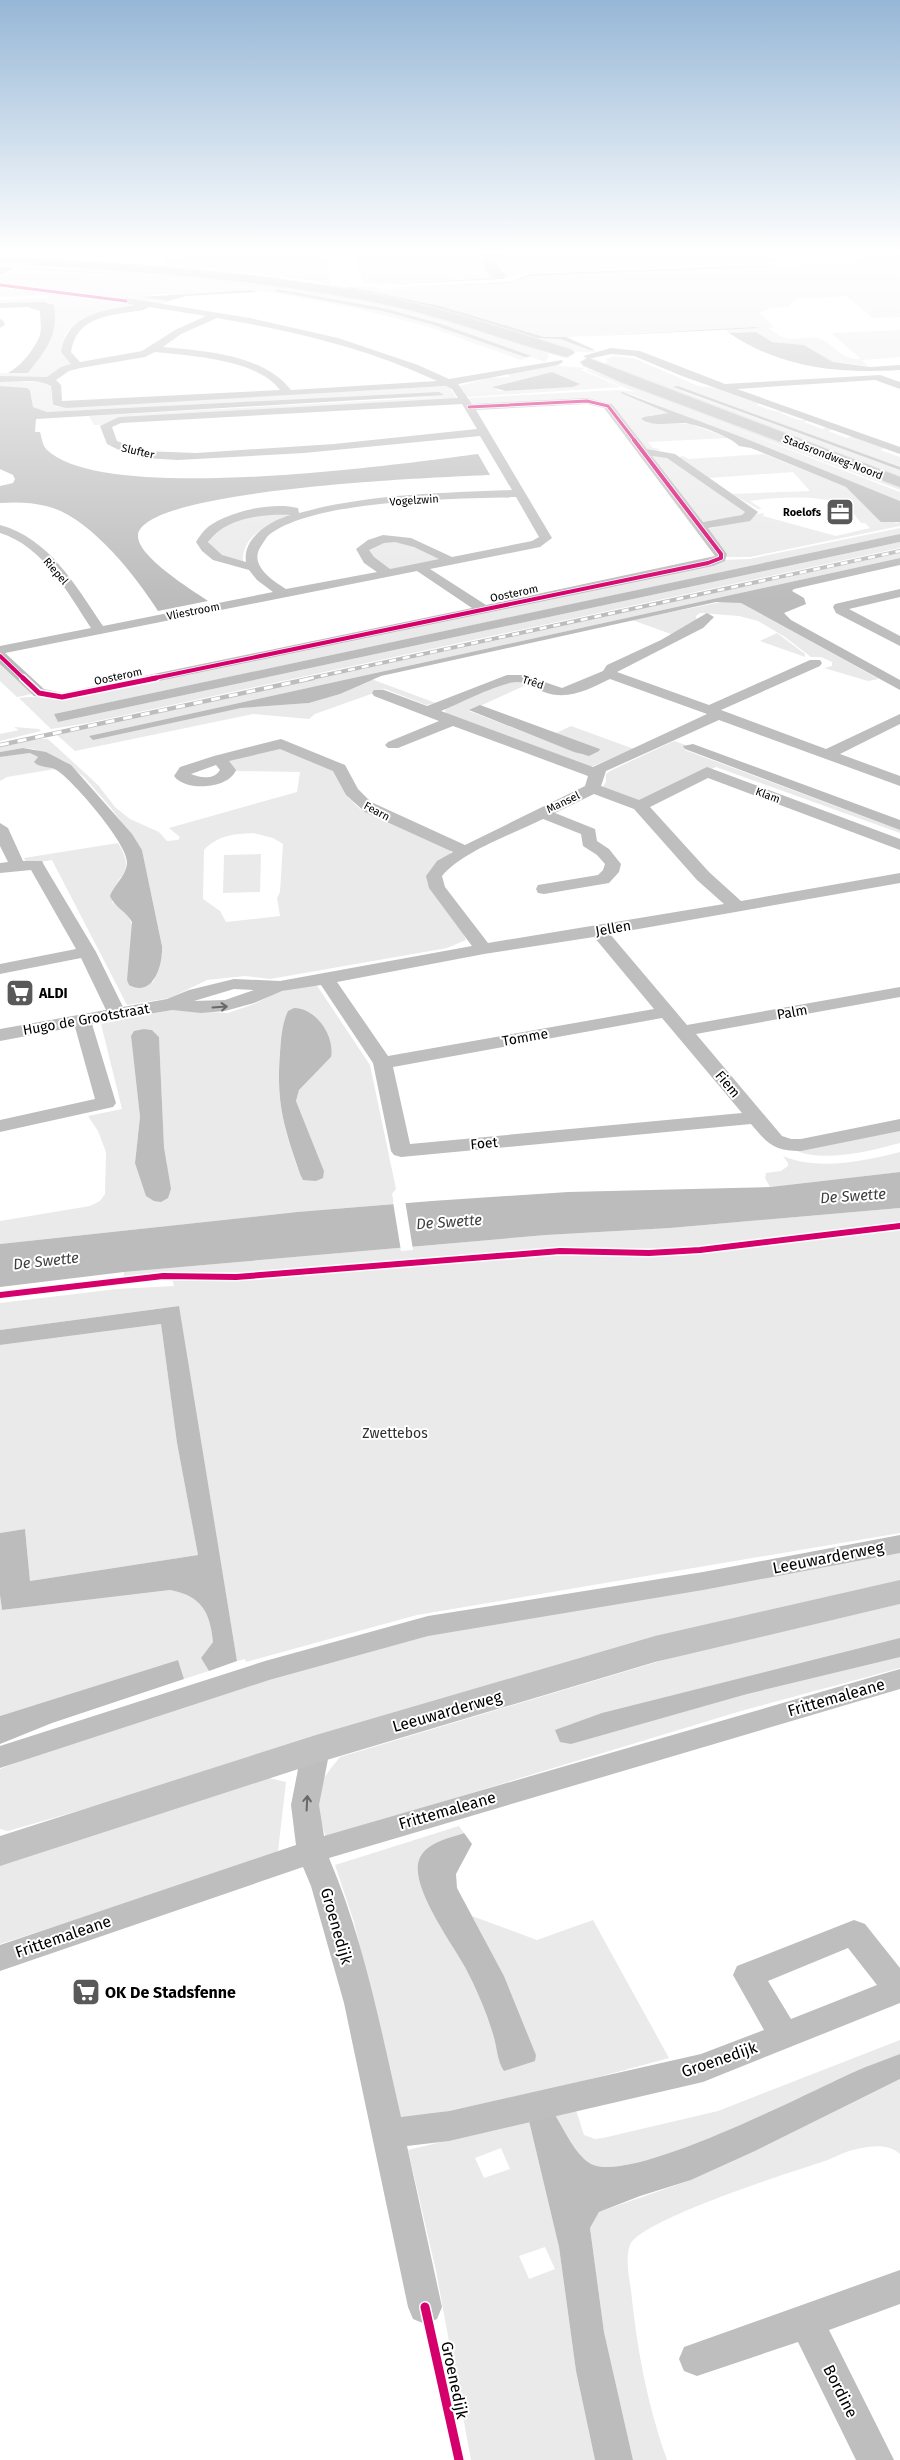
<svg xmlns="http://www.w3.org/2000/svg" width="900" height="2460" font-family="'Fira Sans',sans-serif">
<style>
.green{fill:#eaeaea;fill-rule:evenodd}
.water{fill:#bcbcbc}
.pier{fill:#fff}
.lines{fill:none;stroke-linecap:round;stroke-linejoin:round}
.primary-casing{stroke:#dbdbdb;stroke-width:2}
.street{fill:#bebebe;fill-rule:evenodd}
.secondary{fill:#c1c1c1;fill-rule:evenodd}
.primary{fill:#bdbdbd;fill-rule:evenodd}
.rail-far1-casing{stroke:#bdbdbd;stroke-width:4}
.rail-casing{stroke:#bdbdbd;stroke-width:4.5}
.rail-far1{stroke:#fff;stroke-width:2.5;stroke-dasharray:7;stroke-linecap:butt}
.rail{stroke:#fff;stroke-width:3;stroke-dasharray:9;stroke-linecap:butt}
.cycleway-far4-casing{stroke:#fff;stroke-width:4.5}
.cycleway-far3-casing{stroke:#fff;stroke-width:5.5}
.cycleway-far2-casing{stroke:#fff;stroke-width:8}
.cycleway-far1-casing{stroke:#fff;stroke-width:9}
.cycleway-casing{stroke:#fff;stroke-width:12}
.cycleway-far4{stroke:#d6006c;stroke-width:3}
.cycleway-far3{stroke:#d6006c;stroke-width:4}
.cycleway-far2{stroke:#d6006c;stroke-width:5}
.cycleway-far1{stroke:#d6006c;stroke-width:6}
.cycleway{stroke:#d6006c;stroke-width:9}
.oneway{stroke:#686868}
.labels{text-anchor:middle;stroke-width:4;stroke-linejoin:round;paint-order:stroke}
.far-street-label{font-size:11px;fill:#000;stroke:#fff}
.far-poi-label{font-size:11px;font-weight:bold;fill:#000;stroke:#fff;text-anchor:end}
.street-label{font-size:14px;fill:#000;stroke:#fff}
.poi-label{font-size:14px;font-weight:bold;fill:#000;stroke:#fff;text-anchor:start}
.park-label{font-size:14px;fill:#2f2f2f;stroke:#fff}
.water-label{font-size:15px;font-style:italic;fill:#404040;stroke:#fff}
.near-street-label{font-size:16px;fill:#000;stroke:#fff}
.near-poi-label{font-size:16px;font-weight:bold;fill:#000;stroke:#fff;text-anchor:start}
</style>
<rect width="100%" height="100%" fill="#fff"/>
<g class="green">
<polygon points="315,253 327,259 331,284 254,273 163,265 164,257"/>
<polygon points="369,253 484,253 482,254 494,278 363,284 355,257"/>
<polygon points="540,253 780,253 781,256 774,262 763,264 528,273 507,278 501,271 492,256"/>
<path d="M900,253v64l-27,1 -27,-22 -47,3 -9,4 -1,4 -20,1 -9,5 14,14 -5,1c23,19 24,7 48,10 17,3 22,23 44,21l-30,-26 69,-3v27l-38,3 6,6 -35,-4 -29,-17 -32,-3 -16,-10 -27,1 -4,-3 35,-2 -6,-1 -207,11 -107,-32 -91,-19h27l3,3 131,-7 21,-7 325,-13 1,-6z"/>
<polygon points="0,256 156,265 339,286 428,306 535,338 560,339 598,352 568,352 485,325 320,287 0,259"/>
<polygon points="0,262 222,276 400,305 529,345 547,353 549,356 545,362 531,357 521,360 426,326 359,309 280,294 251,290 151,295 142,297 168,301 162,305 0,284 0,275 15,268 0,268"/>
<path d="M0,287l141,18c-19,5 -81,12 -77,39 1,7 7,15 11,21l-15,4 -11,8h-49v-4h28c16,-21 32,-40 25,-68l-4,-3 -49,1v-3l47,-2 3,-3 -50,2z"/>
<polygon points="614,356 634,358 698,386 717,388 762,403 756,405 774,411 785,412 780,413 798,420 809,420 804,422 822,429 828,427 834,429 828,431 847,438 853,436 885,448 880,450 900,457 900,467 678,386 674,388 900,470 900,479 604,365 607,362 606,359"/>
<path d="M551,365l34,3 -4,2 40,17 -151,10 -4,-1 -6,-10 29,-8 20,-1v-3zM552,372l21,15 -68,4h-6l-5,-5z"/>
<polygon points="587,369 900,485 900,490 628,389 587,371"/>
<polygon points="0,380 50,383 53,406 58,407 449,386 457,399 113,420 103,425 94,425 89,416 442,397 244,402 47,412 33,407 30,389 0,386"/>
<polygon points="618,390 638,392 900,492 900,501 625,392 668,413 649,416 648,423 691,424 728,438 648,442 653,448 661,449 656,451 646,449 606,402 586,399 477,405 471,403 468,398"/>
<polygon points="650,454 665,456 746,511 747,515 702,522"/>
<path d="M764,454l82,33 50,36 4,-1v4l-150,31h-23l-20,-28 43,-10 7,-5 7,-1 -1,3 73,20 34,-8 -5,-5h-4c-5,-6 -12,-17 -19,-19 -24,-9 -67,-7 -92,-3l12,8h-4l-26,-15 78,-3 -17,-19 -84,6 -30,-21 4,-1 6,3z"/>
<path d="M300,513c-25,10 -59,18 -57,50 -14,-2 -27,-9 -34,-21 4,-28 70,-28 91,-29z"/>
<path d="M900,528v6l-11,3 -835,177 4,8 842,-180v6l-812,175 -37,6 -32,-31c17,-3 33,2 51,1l654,-139 25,-1z"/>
<polygon points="390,541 408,544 440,559 387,570 374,561 367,549 372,545"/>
<polygon points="900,553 900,558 89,736 241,708 309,703 340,694 371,679 436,703 426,705 385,689 315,714 309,719 253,714 75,751 57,735"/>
<polygon points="726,601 741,603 879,679 868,681 824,668 832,666 832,662 821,657 811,657 785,637 758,621 739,616 700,613 696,616 697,622 671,634 632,620"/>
<polygon points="777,633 805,654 805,657 760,641"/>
<polygon points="0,663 32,694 17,697 0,681"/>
<polygon points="516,681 526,685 469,711 583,755 600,749 556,733 571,726 634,749 591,767 447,714 445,711 447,707 506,682"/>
<polygon points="14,727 39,729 41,731 0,741 0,734 19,730"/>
<path d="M40,739h8l50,46 17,22 15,12 29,13 8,9 11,-1 2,-3 -11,-9 128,-36 3,-20 -68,-1 -7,-10 55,-13 54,22 12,25 14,14 91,40 -1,7 -14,10 30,74 -19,8 -177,31 -25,-3 -38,4 -37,18 -43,7 -75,-145 -25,4 -3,-6 94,-15c21,35 -6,29 -6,59l17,15 24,66 9,-29v-9l-20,-95 -31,-42 -27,-31 -20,-16 -30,-12 -11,-1 -23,4v-5zM253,833l20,5 10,6 -3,48 -3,6 3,18 -54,6 -6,-11 -17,-12 1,-49c14,-15 30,-16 49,-17z"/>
<polygon points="674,741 686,745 684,747 685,750 900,830 900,833 716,767 643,803 602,788 606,782 606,774 612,770"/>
<polygon points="30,753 38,757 34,762 36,764 55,769 7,777 0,781 0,757"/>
<polygon points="261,854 260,892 223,893 224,855"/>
<path d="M316,984l54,81 26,124 -4,5 2,10 -97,8 -297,32v-23l90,-15 10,-5 5,-7 1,-42 -8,-21 -10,-15 34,-7 -21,-85 70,-14 57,3 26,-9 24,-12zM144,1029l8,1 7,7 5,110 3,17 -32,-1 5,-46 -9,-81zM281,1040l50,17 -32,33 -3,11 28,70 -21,9c-5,-9 -8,-19 -11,-29 -14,-42 -15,-67 -11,-111z"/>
<path d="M900,1129v14c-29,8 -78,20 -105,7z"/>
<path d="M900,1152v20l-130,15 -5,-9 1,-5 15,-2 7,-5v-3l-5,-7c35,15 81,5 117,-4z"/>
<polygon points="900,1208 900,1533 417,1615 246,1662 245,1659 237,1661 178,1306 0,1330 0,1303 117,1289 174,1286 172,1277 123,1280 124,1272 546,1235 670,1228"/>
<polygon points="161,1324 177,1443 198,1555 30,1581 25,1529 0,1533 0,1345"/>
<polygon points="900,1547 900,1581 192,1778 8,1831 0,1829 0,1769 63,1744 353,1649"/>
<path d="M170,1590c31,6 40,21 43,52l-12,16 8,13 -25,8 -6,-19 -178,56v-121l2,15z"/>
<path d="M900,1604v64l-159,43 -415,126c-14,-41 -14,-46 14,-80l337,-101z"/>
<polygon points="269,1778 286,1782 278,1851 267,1859 0,1944 0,1865"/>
<path d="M459,1826l5,7c-19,6 -42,11 -45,34l61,131 13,35 8,32 35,-10 -32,-79 -32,-60 65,24 56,-20 76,138 -100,27 -168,36 -47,-199 -19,-57z"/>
<path d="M900,2040v14c-15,6 -31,11 -46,18 -45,20 -223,113 -263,92 -16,-8 -27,-35 -36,-49l21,-5 8,25 11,4 8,-1 115,-27z"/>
<path d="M900,2079v75c-12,-11 -28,-8 -43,-5 -12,2 -23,9 -35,13 -31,10 -182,58 -192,83 -5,13 -1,32 1,45 6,59 16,114 36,170h-34l-29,-128 -14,-104 9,-16 92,-32 64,-29z"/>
<path d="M529,2121l30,126 17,124 19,89h-124l-35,-189 -28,-121zM501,2148l9,21 -26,9 -9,-20zM545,2247l10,22 -26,10 -10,-23z"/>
</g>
<g class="water">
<polygon points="484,253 540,253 492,256 501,271 507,275 503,279 354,286 494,278 487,272 481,255"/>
<polygon points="774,265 775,266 531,276 510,283 376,289 511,282 530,274"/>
<path d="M0,267c87,4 174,9 261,20l-82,-9 -165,-10 -14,7z"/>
<polygon points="349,287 440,306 544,337 566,337 595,350 590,350 560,339 535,338 428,306 346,288"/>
<polygon points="277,289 387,309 441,324 531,356 525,357 431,324 382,311 274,291"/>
<polygon points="251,290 257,292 186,296 168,301 140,297"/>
<path d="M44,302l10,3c5,30 -8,45 -26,68h-20c13,-7 27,-24 32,-38 2,-7 0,-16 0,-24l-13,-4 -27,1v-5z"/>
<polygon points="754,327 761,328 576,337"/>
<path d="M756,332l16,10 32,3 29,17 37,5 30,-2v5c-60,4 -120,-2 -171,-37z"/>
<polygon points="552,372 580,384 573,387 505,391 492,387"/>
<path d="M0,386l27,2 3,2 3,17 14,5 392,-20 5,3 -408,24 -1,13h5c2,6 2,13 7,18 58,55 348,15 431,4l12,21c-45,2 -347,13 -352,60 -2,21 54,55 70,66l-50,10c-22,-35 -70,-96 -112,-105 -15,-4 -31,-4 -46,-3v-17l13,-3 2,-4 -2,-4 -13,-6z"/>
<polygon points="678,386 900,467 900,470 673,387"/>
<path d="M622,392l122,46 156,63v21h-19l-35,-35 -95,-39 -12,-2c-8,-9 -42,-22 -55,-23 -13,0 -32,4 -43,-4l3,-2 24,-4 -47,-20z"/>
<polygon points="900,534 900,542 58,722 54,714"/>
<polygon points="900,558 900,565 794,589 792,591 804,598 806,604 784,613 791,620 900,680 900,690 741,603 716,602 381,676 340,694 309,703 241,708 93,740 89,736"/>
<polygon points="480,705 600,749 599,751 589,756 574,752 469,710"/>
<polygon points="693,744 900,820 900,830 685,749 683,746"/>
<path d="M23,748l23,4 25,13 61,69 10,16 20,96c1,19 -9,52 -33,39l-2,-5 5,-58c-5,-10 -18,-15 -22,-26 4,-11 17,-21 17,-34 0,-19 -53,-80 -69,-91 -7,-5 -15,-3 -22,-7l-2,-2 4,-5 -8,-4 -30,4v-5z"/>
<path d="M294,1008c22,0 41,28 37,49l-32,33 -3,11 28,70 -1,7 -7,3 -13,-1 -3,-6c-16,-47 -24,-70 -20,-121 1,-14 2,-29 8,-42z"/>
<polygon points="144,1029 152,1030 159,1037 164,1147 171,1189 168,1198 161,1202 154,1201 146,1196 135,1163 140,1117 131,1036 134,1031"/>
<polygon points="900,1172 900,1208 670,1228 546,1235 124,1272 0,1287 0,1244 297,1212 432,1201 568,1192 770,1187"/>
<path d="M179,1306l58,355 -28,10 -8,-13 12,-16c-3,-31 -12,-46 -43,-52l-168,20 -2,-15v-62l25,-4 5,52 168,-26 -21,-112 -16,-119 -161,21v-15z"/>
<polygon points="900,1638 900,1657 747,1694 571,1744 560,1742 555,1730 602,1713"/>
<polygon points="178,1660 184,1679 52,1723 0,1744 0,1716"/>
<path d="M464,1833l8,11 -16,30 1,14 47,88 32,79 -1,6 -31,10c-7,-10 -7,-25 -11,-37 -7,-23 -17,-46 -28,-67 -13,-24 -55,-80 -46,-107 6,-17 30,-22 45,-27z"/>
<path d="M900,2054v25l-145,72 -64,29 -51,16 -41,16 -9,16 14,104 29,128h-38l-19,-89 -17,-124 -30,-126 26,-6c9,14 20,40 36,49 40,21 218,-72 263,-92 15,-7 31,-12 46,-18z"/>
</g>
<polygon class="pier" points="405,1200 413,1250 401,1251 393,1202"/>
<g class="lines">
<defs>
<g id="primary">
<path d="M0,257c130,7 259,14 387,40 62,13 124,34 185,53l2,3 -7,4c-60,-15 -118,-39 -179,-52 -127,-27 -258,-34 -388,-42z"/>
<polygon points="588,358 900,477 900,487 621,382 583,365 581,362"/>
</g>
</defs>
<use href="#primary" class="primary-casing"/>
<g class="street">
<path d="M126,298l124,20 88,20 80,27 31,14 113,-19 1,2 -5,3 -100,19 14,20 115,-6 25,6 35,45 28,5 83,58 -8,9 -42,7 19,26 -2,7 -12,5 -651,135 -28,-5 -34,-32v-18l91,-18c-23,-35 -48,-82 -91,-95v-8c49,13 76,61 103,101l170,-34 -16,-12 -8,-10 -36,-10 -11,-9 -6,-9c5,-8 10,-15 18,-19 22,-13 60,-21 84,-15l1,5c70,-19 141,-20 213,-23l-32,-54 -176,17 -126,7 -34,-2 -19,-5 -18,-9 -7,-18 19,-9 339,-19 -6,-9 -6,-3 -380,22 -13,-3 -2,-19c-14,-8 -35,-4 -51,-4v-6l47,1 14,-10 10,-3 -10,-12c6,-38 42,-42 75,-47l-13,-2 -2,-2zM149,307l57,9 -31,14 -33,21 -62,11 -9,-10c5,-32 32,-36 59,-40 7,-1 14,-1 19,-5zM217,318c76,13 150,30 220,63l-146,9c-28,-36 -87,-39 -128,-43l18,-13zM155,352c36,4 102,7 125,38l-218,11 -1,-16 -5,-5 13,-9 11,-3 65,-11zM462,404l15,25 -143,15 -138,9 -52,-2 -27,-10 -5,-14 9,-4zM587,404l17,4 111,148 -229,49 -56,-36 110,-22 12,-9 -76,-128zM652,456l15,2 78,54 -3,3 -39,7zM516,497l23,40 -7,4 -80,16 -41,-19 -28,-3 -15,5 -12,9 8,14 13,9 -91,17c-13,-8 -38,-24 -25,-43 3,-4 5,-9 9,-12 48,-35 185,-35 246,-37zM291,515c-20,5 -49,23 -45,47l-24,-7 -14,-13c18,-25 55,-28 83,-27zM395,542l19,5 25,12 -49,10 -16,-12 -5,-7 15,-7zM417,571l55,37 -410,85 -18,-4 -39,-36z"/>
<polygon points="0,319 3,320 5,325 0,328"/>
<polygon points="611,348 640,351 725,384 880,375 900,382 900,389 875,380 737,389 900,447 900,454 682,376 634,356 611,354 588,359 583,356"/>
<polygon points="900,589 900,597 849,609 900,636 900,646 836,613 833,607 835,604"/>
<path d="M707,613l7,4 -11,11 -86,44 92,33 101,-45h10l2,3 -2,3 -99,44 105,39 74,-35v10l-60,30 60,22v10l-181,-66 -113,51 -5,15 38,14 68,-33 193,72v11l-192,-72 -58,29 59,65 32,29 159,-28v10l-290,51 77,91 213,-38v10l-204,37 86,102 9,3h10l99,-20v12l-99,20c-27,0 -33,-7 -50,-27l-350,33 -7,-2 -3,-4 -18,-88 -52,-78 -39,6 -28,12 -29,8 -24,2 -29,-3 -80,14 24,79 -3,4 -113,25v-12l95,-21 -20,-72 -75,14v-12l106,-19 -25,-52 -81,16v-10l76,-15 -45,-79 -31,3v-10l8,-1 -8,-16v-23l8,5 15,33h19l2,4 52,87 27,55 44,-8 22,-9 45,-11 46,2 192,-35 -43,-58 -3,-12 11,-15 16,-9 -88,-40 -19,-17 -13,-24 -53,-22 -51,12 7,9c-7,19 -51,22 -62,6l6,-9 34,-11 67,-17 5,2 59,24 13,24 13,13 94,43 120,-59 3,-10 -135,-50 -55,22h-10l-3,-3 3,-3 51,-21 -65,-25 -2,-3 2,-3h10l43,16 80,-31h17l38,13 41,-17 4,-6 54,-25zM610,679l97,35 -114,53 -152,-56c17,-7 58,-28 75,-29 10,0 19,7 28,10 24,9 45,-3 66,-13zM216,765l4,5c-6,10 -20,8 -29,4zM594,794l40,15 63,71 27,24 -236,39 -43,-56 -3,-11c21,-25 71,-42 101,-57l38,15 2,12 14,9 8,9 -2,6 -5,5 -60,10 -2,4 2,4 6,1 65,-11 10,-11 2,-8 -12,-15 -12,-8 -2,-12 -40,-16zM594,937l60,72 -266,47 -51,-74 147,-28zM234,989l20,1 -29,10 -31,1zM662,1018l80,95 -332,31 -17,-77z"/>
<polygon points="900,1535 900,1553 703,1590 428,1636 269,1680 0,1768 0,1746 265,1661 428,1616 703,1572"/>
<path d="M900,1669v20l-571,169c35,82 52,172 72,259l48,-6 252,-57 63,-24 -31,-55 4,-9 117,-46 11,4 35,44v35l-197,79 -254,59 -42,5 35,161 -5,12 -12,5 -12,-5 -5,-12 -64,-304 -33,-117 -8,-19 -303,104v-26l296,-100 -5,-40 11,-56 4,-8 10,-3 10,3 4,8 -11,56 5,31zM848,1948l29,37 -86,34 -23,-38z"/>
<polygon points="900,2270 900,2304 829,2330 894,2460 856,2460 798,2342 697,2376 684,2371 679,2359 684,2347"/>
</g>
<polygon class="secondary" points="900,1580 900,1604 655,1662 320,1762 0,1866 0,1836 316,1735 655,1636"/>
<use href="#primary" class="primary"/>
<defs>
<polyline id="rail-far1" points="307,679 900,551"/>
<polyline id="rail" points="0,745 313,678"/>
</defs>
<use href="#rail-far1" class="rail-far1-casing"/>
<use href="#rail" class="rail-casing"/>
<use href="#rail-far1" class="rail-far1"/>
<use href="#rail" class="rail"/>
<defs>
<g id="cycleway-far4">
<polyline points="0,285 126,301"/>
<polyline points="469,407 587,401 608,406 635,441"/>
</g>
<g id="cycleway-far3">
<polyline points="0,656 24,679"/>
<polyline points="150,679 708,563 721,558 721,554 634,440"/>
</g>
<polyline id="cycleway-far2" points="23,678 39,693 62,697 156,678"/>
<polyline id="cycleway-far1" points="0,1295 163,1276 236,1277 560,1251 649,1253 700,1250 900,1226"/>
<polyline id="cycleway" points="425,2307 459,2460"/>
</defs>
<use href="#cycleway-far4" class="cycleway-far4-casing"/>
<use href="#cycleway-far3" class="cycleway-far3-casing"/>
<use href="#cycleway-far2" class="cycleway-far2-casing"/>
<use href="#cycleway-far1" class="cycleway-far1-casing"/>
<use href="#cycleway" class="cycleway-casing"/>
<use href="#cycleway-far4" class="cycleway-far4"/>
<use href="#cycleway-far3" class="cycleway-far3"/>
<use href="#cycleway-far2" class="cycleway-far2"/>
<use href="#cycleway-far1" class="cycleway-far1"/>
<use href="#cycleway" class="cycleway"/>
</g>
<defs><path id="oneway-shaft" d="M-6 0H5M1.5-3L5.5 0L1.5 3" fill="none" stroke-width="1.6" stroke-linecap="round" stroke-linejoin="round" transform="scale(1.25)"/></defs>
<g class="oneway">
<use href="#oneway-shaft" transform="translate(220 1007) rotate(-4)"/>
<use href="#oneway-shaft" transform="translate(307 1803) rotate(-87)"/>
</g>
<linearGradient id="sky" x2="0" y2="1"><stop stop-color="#96b7d6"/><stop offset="0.42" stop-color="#fff"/><stop offset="1" stop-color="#fff" stop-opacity="0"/></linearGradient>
<rect width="900" height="598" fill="url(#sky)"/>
<defs>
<symbol id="office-square" viewBox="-11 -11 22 22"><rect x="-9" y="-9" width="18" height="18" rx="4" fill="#595959" stroke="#fff"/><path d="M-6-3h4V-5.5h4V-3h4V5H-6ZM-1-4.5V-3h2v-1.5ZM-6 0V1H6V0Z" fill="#fff"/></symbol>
<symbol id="supermarket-square" viewBox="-11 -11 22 22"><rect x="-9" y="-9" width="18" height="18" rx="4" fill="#595959" stroke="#fff"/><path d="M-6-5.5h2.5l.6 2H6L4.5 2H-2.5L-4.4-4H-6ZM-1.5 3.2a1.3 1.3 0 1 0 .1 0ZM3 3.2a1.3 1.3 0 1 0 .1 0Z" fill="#fff"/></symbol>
</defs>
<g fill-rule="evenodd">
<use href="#office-square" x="824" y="496" width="32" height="32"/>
<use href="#supermarket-square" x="4" y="977" width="32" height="32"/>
<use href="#supermarket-square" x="70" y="1976" width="32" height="32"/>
</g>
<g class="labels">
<g class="far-street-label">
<text transform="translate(138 451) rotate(13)" y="4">Slufter</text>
<text transform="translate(833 457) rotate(21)" y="4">Stadsrondweg-Noord</text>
<text transform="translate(414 500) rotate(-4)" y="4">Vogelzwin</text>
<text transform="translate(56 571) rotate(49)" y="4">Riepel</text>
<text transform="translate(514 593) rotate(-12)" y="4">Oosterom</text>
<text transform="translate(193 611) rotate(-11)" y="4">Vliestroom</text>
<text transform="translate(118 676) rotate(-12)" y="4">Oosterom</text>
<text transform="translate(533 682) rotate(18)" y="4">Trêd</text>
<text transform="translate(768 795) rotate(21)" y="4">Klam</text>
<text transform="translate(563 802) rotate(-26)" y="4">Mansel</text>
<text transform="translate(377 811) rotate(28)" y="4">Fearn</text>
</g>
<g class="far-poi-label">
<text x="821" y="516">Roelofs</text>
</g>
<g class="street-label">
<text transform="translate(613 928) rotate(-10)" y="5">Jellen</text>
<text transform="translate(792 1012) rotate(-10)" y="5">Palm</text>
<text transform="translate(86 1019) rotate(-10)" y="5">Hugo de Grootstraat</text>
<text transform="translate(525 1037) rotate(-10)" y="5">Tomme</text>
<text transform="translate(728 1084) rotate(50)" y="5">Fiem</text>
<text transform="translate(484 1143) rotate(-5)" y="5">Foet</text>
</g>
<g class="poi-label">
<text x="39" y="998">ALDI</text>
</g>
<g class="park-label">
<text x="395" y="1438">Zwettebos</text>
</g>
<g class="water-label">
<text transform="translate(853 1196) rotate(-4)" y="5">De Swette</text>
<text transform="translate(449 1222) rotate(-4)" y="5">De Swette</text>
<text transform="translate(46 1261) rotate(-6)" y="5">De Swette</text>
</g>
<g class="near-street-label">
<text transform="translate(828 1557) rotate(-11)" y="6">Leeuwarderweg</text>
<text transform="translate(836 1697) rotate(-16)" y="6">Frittemaleane</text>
<text transform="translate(447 1711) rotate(-16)" y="6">Leeuwarderweg</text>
<text transform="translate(447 1810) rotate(-16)" y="6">Frittemaleane</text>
<text transform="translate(337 1926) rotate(74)" y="6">Groenedijk</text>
<text transform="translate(63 1936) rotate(-19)" y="6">Frittemaleane</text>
<text transform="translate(719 2059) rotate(-19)" y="6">Groenedijk</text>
<text transform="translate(455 2380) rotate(78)" y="6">Groenedijk</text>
<text transform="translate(841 2391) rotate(63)" y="6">Bordine</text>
</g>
<g class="near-poi-label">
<text x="105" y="1998">OK De Stadsfenne</text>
</g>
</g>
</svg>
